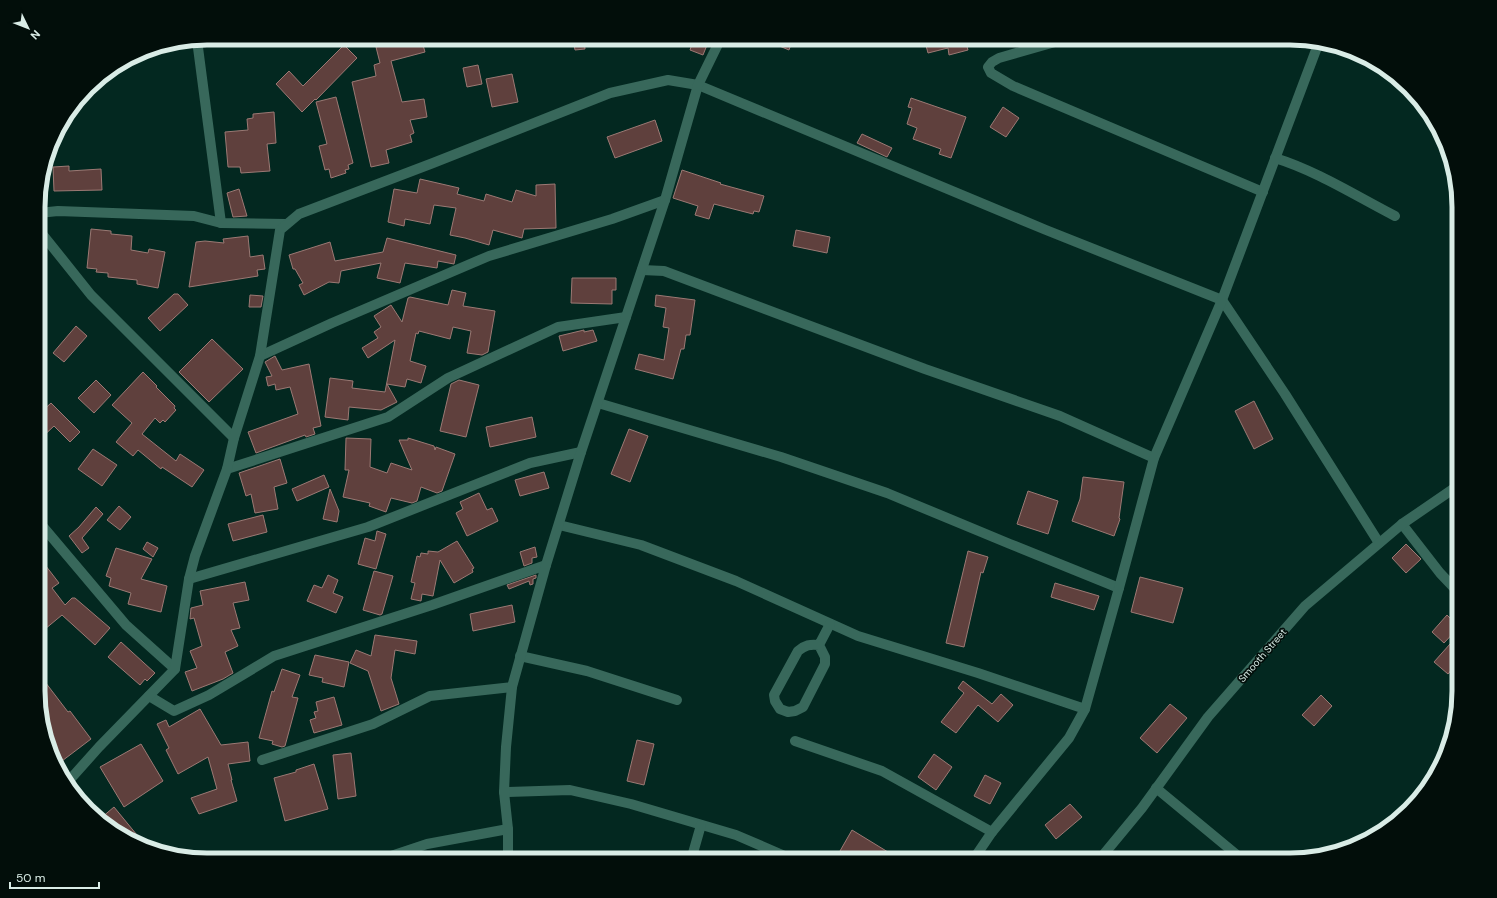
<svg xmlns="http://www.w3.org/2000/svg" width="1497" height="898" font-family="'DM Sans',sans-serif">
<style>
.building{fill:#5f403d;stroke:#9b7974}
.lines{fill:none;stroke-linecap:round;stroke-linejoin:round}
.minor{stroke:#38685b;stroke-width:10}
.labels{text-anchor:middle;stroke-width:3.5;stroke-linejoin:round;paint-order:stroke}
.street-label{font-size:10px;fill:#d9ece6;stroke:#020e0a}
.rim{fill:none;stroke:#d9ece6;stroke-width:5}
</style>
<rect width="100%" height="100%" fill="#032820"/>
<g class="building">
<polygon points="413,38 421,38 425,52 391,61 402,102 424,99 427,117 410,120 414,133 410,135 412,142 386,150 389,163 371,167 352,82 376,76 374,65 380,63 376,47"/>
<polygon points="573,38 584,38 585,49 575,50"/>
<polygon points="694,38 704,38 709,40 703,55 690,50"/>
<polygon points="760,38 793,38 789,50"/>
<polygon points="924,38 971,38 972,41 966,43 968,50 949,55 948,48 928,53"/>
<polygon points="344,45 357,58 316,100 315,99 302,112 276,84 289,71 303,86"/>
<polygon points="478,65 482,84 467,87 463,68"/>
<polygon points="512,74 518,102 492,107 486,79"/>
<polygon points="336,97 353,163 348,165 349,169 345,170 346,173 331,178 329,169 325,170 319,146 327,144 316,102"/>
<polygon points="911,98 966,117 951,158 939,154 941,149 913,139 917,128 907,124 912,108 908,107"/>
<polygon points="1003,107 1019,118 1006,137 990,127"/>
<polygon points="274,112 276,143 267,144 270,171 241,173 240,167 228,167 225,132 248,130 247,119 253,118 253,114"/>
<polygon points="655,120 662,141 615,158 607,137"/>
<polygon points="862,134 892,148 887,157 857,143"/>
<polygon points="69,166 69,171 101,169 102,190 54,191 53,167"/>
<polygon points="682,170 721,183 720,184 764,196 759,212 754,211 753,214 714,204 709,219 695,215 698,206 673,198"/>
<polygon points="420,179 459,188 457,194 484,201 486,194 512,202 516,190 536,196 536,185 555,184 556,228 524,229 522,238 493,230 489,245 465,238 450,235 456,208 434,205 430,224 405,219 404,226 388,222 394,189 417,193"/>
<polygon points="239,189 247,216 233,217 227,193"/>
<polygon points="91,229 111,231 111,234 132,236 131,250 148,253 149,249 165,252 158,288 137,284 137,280 108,277 108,273 96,272 97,269 87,268"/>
<polygon points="796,230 830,237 827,253 793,246"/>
<polygon points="248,236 250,257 263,255 265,269 257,270 258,276 189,287 196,242 205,241 224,243 223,239"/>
<polygon points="387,238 456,255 454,264 438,261 437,268 405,263 400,283 377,278 381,263 341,271 339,283 329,282 304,295 299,285 303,283 295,269 293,269 289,255 330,242 335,261 383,252"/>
<polygon points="572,278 616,278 616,290 612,290 612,304 571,303"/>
<polygon points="452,290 466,293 463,306 495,311 488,352 482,355 467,353 471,331 453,327 450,339 419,331 418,334 416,333 410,361 426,366 421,383 407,379 405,387 387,384 397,402 381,410 349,407 348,420 325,417 330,378 353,381 352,388 385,392 395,340 368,358 362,348 378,338 374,332 381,327 374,316 391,305 402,322 408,298 410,297 448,305"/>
<polygon points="174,294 178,294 188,305 160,331 148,318"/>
<polygon points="250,295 263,296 261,307 249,307"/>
<polygon points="656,295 695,300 690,335 686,335 684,349 681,349 673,379 635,369 639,354 664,360 669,328 663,327 666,308 655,306"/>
<polygon points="76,326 87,336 64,362 53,353"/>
<polygon points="584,330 584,332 593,330 597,341 563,351 559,336"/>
<polygon points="212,339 243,369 209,402 179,372"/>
<polygon points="275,356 282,370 309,364 321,426 313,428 315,434 306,437 305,435 256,453 248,432 298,414 290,387 276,390 275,384 268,386 266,377 272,376 265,362"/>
<polygon points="143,372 157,386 156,387 175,406 174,408 176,410 165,422 163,420 160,423 155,418 142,434 176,461 180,454 204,470 192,487 162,467 161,469 138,450 133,456 116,442 132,423 112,405"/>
<polygon points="96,380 111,395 94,413 78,398"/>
<polygon points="459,380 479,385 466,437 440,431 451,384"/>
<polygon points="1254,401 1273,439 1254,449 1235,411"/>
<polygon points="51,403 80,432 70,442 54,426 39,440 39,414"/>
<polygon points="532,417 536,437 490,447 486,427"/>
<polygon points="629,429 648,436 630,482 611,474"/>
<polygon points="346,438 371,439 370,467 387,473 391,463 412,470 399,440 408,440 408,438 434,446 435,450 436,447 455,454 442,491 437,493 421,487 417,501 412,503 391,498 386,512 369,506 370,503 343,497 349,470 345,470"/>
<polygon points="93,449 117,465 102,486 78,469"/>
<polygon points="280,459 287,483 274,487 278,509 255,513 251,494 246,496 239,473"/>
<polygon points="544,472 549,488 520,496 515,480"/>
<polygon points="324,475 329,487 297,501 292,489"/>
<polygon points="1083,477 1124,482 1119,518 1120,519 1114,536 1072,521 1080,499"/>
<polygon points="330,489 339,511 337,522 323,519"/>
<polygon points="1028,491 1058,501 1048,534 1017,524"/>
<polygon points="479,493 487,510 492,508 498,521 467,536 456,513 463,509 460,502"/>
<polygon points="119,506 131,517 120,530 107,520"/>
<polygon points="96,507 103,514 82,538 89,548 82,553 69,536 79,527"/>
<polygon points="263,515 267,532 233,541 228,524"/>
<polygon points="377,531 386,534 376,569 358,564 365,538 375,541"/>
<polygon points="457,541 474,568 472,569 473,572 454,583 440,560 433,596 422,594 421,601 411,599 415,583 411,582 417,556 420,557 421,553 428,554 428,551 438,552"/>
<polygon points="147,542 158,548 153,557 143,549"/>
<polygon points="1406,544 1421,559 1406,573 1392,558"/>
<polygon points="535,547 537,557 532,558 532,563 524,566 520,552"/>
<polygon points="116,548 152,559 141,579 167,586 161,612 128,604 131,593 109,586 111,578 106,576"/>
<polygon points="968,551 988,557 983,573 981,572 964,647 946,643"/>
<polygon points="39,557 59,583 52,588 65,605 72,598 75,598 110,628 95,645 62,615 39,634"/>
<polygon points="374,571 393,576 382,614 380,615 363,610"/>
<polygon points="328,575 338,580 333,593 343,597 336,613 307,601 314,585 322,588"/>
<polygon points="536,575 536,578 533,579 533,584 530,585 529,581 509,589 507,585"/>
<polygon points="1140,577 1183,588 1173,623 1131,612"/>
<polygon points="245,582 249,600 233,603 240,628 231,630 238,646 225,652 233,673 223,679 192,691 185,672 197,668 190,651 202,646 194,618 190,619 191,608 203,605 200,591"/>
<polygon points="1055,583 1099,596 1094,610 1051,597"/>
<polygon points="512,605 515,622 473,631 470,614"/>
<polygon points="1447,615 1459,627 1444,643 1432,632"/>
<polygon points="375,635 417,641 415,654 395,650 391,678 399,704 381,711 368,671 350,663 356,650 371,656"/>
<polygon points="121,642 155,673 147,681 145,679 140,685 108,657"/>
<polygon points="1450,644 1459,652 1459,661 1448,674 1434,662"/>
<polygon points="315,655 349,662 344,687 322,682 323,678 309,675"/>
<polygon points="282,669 300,675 292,697 298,698 285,746 282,747 272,744 273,741 259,738 272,691 274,692"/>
<polygon points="39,674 68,712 70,711 91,739 58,764 39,713"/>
<polygon points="963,681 992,704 1001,694 1013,705 998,722 978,705 956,733 941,722 964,693 958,688"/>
<polygon points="1321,695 1332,706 1314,726 1302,715"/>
<polygon points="334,697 342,725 314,733 310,720 316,718 314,712 318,711 316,702"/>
<polygon points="1170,704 1187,718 1157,753 1140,738"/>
<polygon points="200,709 221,745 248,742 250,761 228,764 232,780 231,780 237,801 199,814 191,798 217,789 208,757 178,774 166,750 169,748 157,724 166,720 169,727"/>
<polygon points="637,740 654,744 644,785 627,781"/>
<polygon points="141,744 163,781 124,807 100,767"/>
<polygon points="351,753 356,796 338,799 333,755"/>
<polygon points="934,754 952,767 936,790 918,777"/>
<polygon points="314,764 328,809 285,821 274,778 296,772 296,770"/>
<polygon points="985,775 1001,783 990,804 974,796"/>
<polygon points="1070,804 1082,817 1056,839 1045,825"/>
<polygon points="114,807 137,835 130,841 122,837 101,818"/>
<polygon points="852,830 901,860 854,860 840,851"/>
</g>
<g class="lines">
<g class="minor">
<polyline points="1069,38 999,58 992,62 988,67 991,73 1013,86 1263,192"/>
<polyline points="197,40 221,223"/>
<path d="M1275,158c42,13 81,38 120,58"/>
<polyline points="39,213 58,211 194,216 221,223 286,224"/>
<polyline points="39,230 91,295 234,438"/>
<polyline points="642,270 664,271 925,369 1060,416 1154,458"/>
<polyline points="260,356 332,323 489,256 612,219 665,200"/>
<polyline points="598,403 781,457 887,493 1010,544 1119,588"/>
<polyline points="227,469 388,417 448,378 558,327 626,317"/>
<polyline points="39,522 126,625 175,669"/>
<polyline points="1402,524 1440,573 1459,593"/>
<polyline points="559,525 641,545 736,581 858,636 978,673 1085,709"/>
<polyline points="189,579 368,527 530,463 581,452"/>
<path d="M819,645c-9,-1 -14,0 -21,6l-24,44 1,6 5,8 8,3 7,-1 8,-4 22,-43v-7l-6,-12 11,-21"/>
<polyline points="520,656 587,671 677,700"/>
<polyline points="149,696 174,711 209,695 274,656 432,605 546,565"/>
<polyline points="795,741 882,771 992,832"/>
<polyline points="262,760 373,724 430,696 512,687"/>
<polyline points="66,784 99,747 175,669 189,579 195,556 227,469 234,438 260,356 280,230 299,214 433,163 610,93 668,80 698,85 1046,230 1222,300 1285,394 1379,543"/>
<polyline points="1156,788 1243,860"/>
<polyline points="504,792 570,790 631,804 736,835 794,860"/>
<polyline points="379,860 427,844 508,829"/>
<polyline points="508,860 508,829 504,792 506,747 512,687 546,565 581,452 665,200 698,85 721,38"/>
<polyline points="691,860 701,825"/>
<polyline points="973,860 992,832 1069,738 1085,709 1119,588 1154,458 1222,300 1319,42"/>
<polyline points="1099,860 1142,808 1208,717 1305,606 1402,524 1459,485"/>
</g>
</g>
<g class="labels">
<g class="street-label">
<text transform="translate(1262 655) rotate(-49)" y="4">Smooth Street</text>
</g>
</g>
<path d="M0 0H1497V898H0ZM207 45H1290A162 162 0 0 1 1452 207V691A162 162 0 0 1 1290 853H207A162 162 0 0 1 45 691V207A162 162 0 0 1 207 45Z" fill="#020e0a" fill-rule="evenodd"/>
<path class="rim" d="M207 45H1290A162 162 0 0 1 1452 207V691A162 162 0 0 1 1290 853H207A162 162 0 0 1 45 691V207A162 162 0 0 1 207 45Z"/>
<g transform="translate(28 28) rotate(133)" stroke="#020e0a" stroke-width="3" paint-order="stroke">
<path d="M0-3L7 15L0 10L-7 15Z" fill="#d9ece6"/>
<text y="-6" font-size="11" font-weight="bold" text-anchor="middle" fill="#d9ece6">N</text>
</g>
<path d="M10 882v6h89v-6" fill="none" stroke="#d9ece6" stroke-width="2"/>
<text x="16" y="882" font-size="12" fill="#d9ece6" stroke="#020e0a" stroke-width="3" paint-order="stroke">50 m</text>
</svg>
